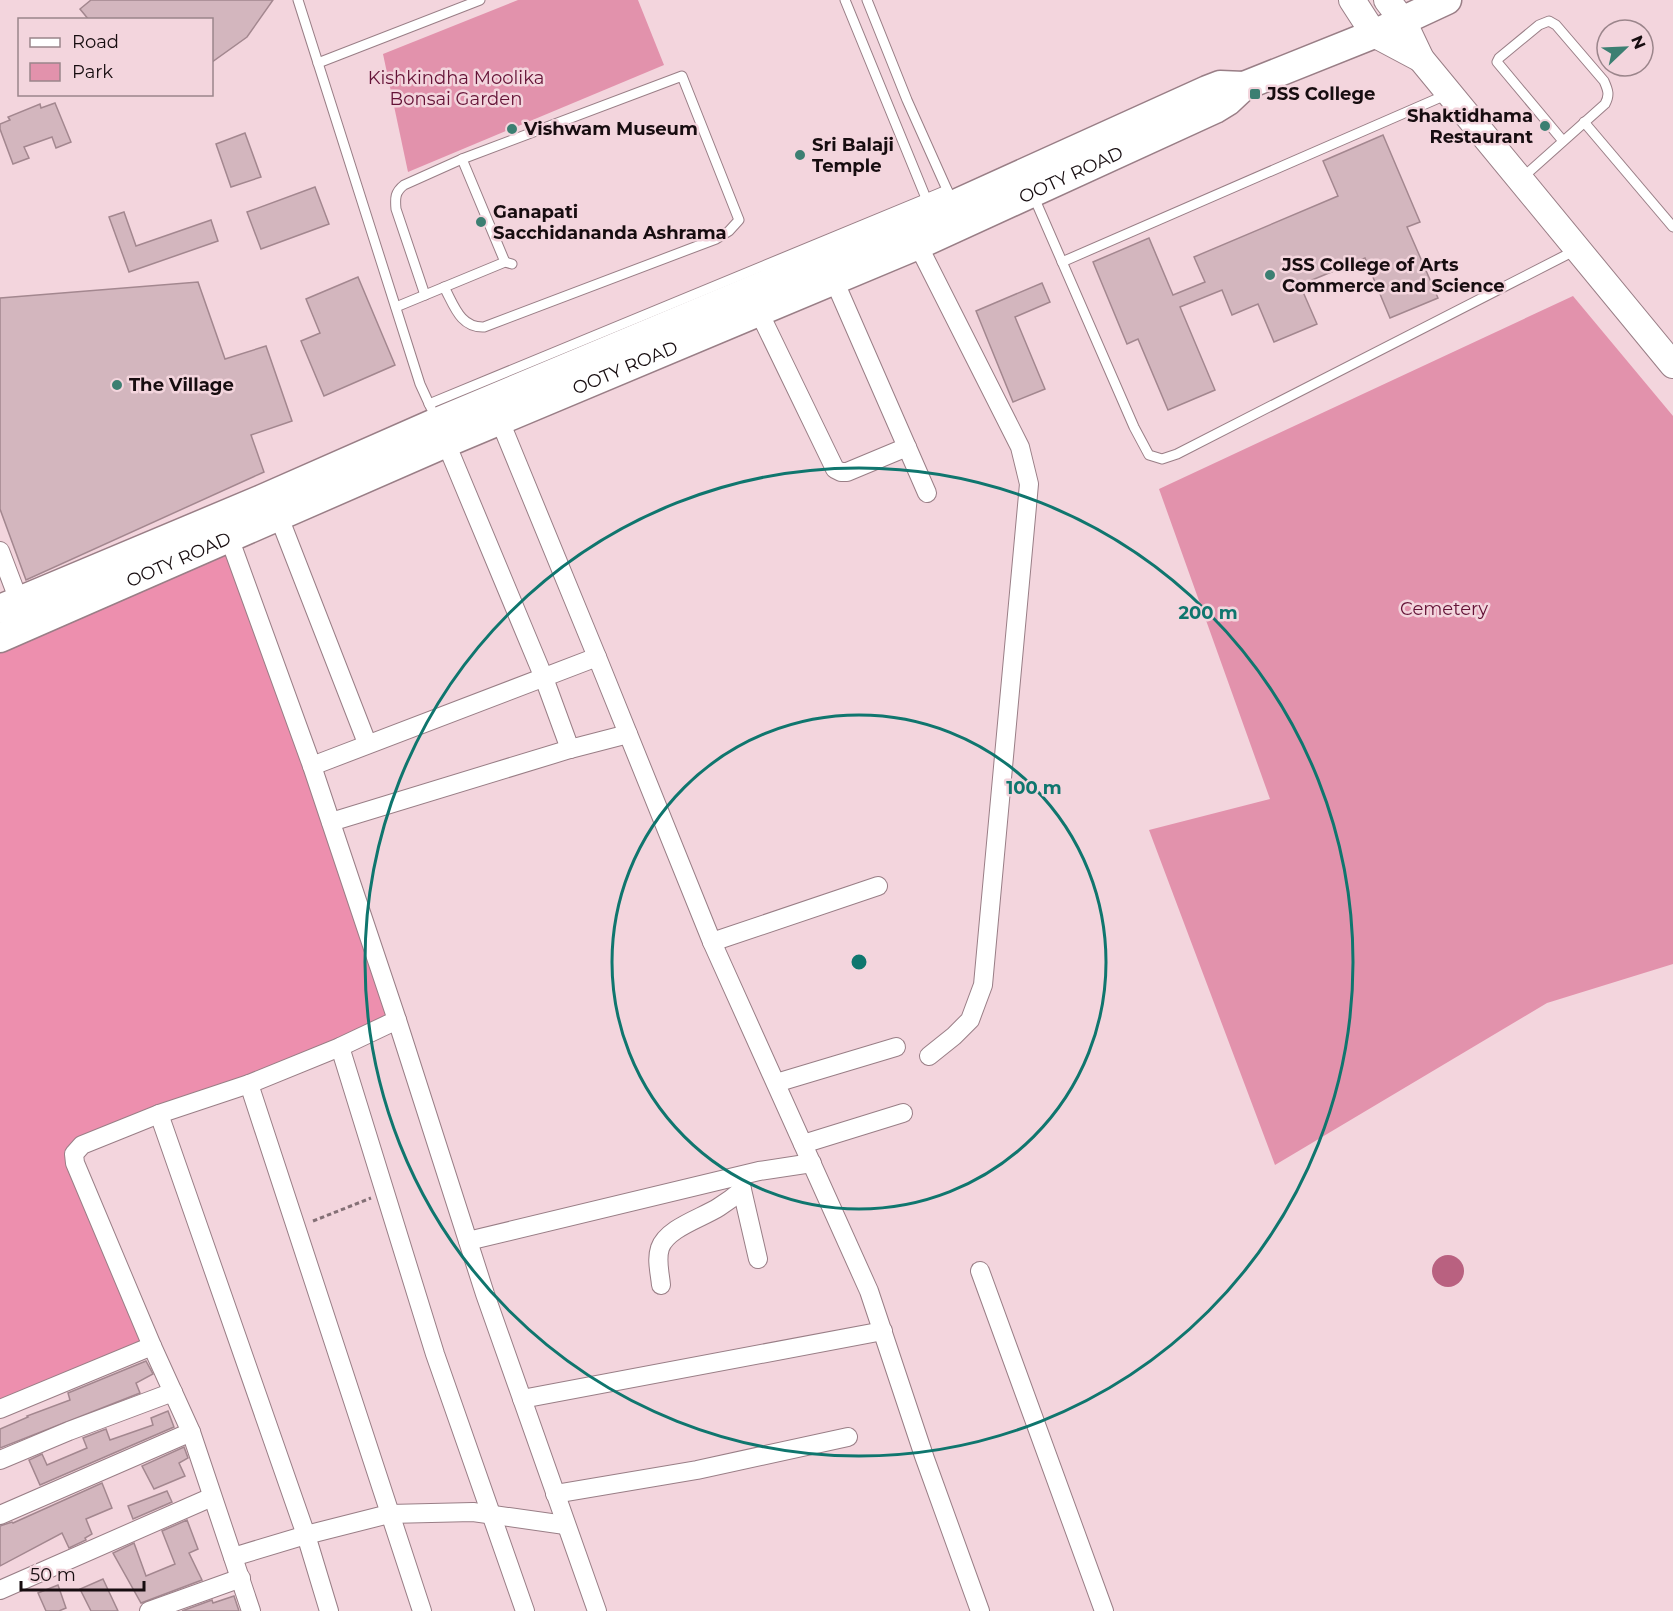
<svg xmlns="http://www.w3.org/2000/svg" width="1673" height="1611" font-family="Montserrat,sans-serif">
<style>
.green{fill:#e292ac}
.forest{fill:#ed8fae}
.water{fill:#b96180}
.building{fill:#d3b6be;stroke:#a3878f;stroke-width:1.5}
.lines{fill:none;stroke-linecap:round;stroke-linejoin:round}
.lane-casing{stroke:#997e86;stroke-width:11}
.street-casing{stroke:#997e86;stroke-width:20}
.secondary-casing{stroke:#997e86;stroke-width:28}
.primary-casing{stroke:#997e86;stroke-width:31}
.path{stroke:#847076;stroke-width:3;stroke-dasharray:4.5 3;stroke-linecap:butt}
.lane{stroke:#fff;stroke-width:9}
.street{stroke:#fff;stroke-width:18}
.secondary{stroke:#fff;stroke-width:26}
.primary{stroke:#fff;stroke-width:28}
.ring{fill:none;stroke:#0f766e;stroke-width:3}
.poi-dot{fill:#3c7f72;stroke:#f3d5dd;stroke-width:2}
.labels{text-anchor:middle;stroke-width:5;stroke-linejoin:round;paint-order:stroke}
.park-label{font-size:18px;fill:#641236;stroke:#f3d5dd}
.poi-label{font-size:18px;font-weight:bold;fill:#170d10;stroke:#f3d5dd;text-anchor:start}
.street-label{font-size:18px;fill:#170d10;stroke:#f3d5dd}
.centre{fill:#0f766e;stroke:#f3d5dd;stroke-width:3}
.ring-label{font-size:18px;text-anchor:middle;font-weight:bold;fill:#0f766e;stroke:#f3d5dd;stroke-width:5;stroke-linejoin:round;paint-order:stroke}
</style>
<rect width="100%" height="100%" fill="#f3d5dd"/>
<g class="green">
<polygon points="518,0 638,0 664,65 408,172 383,54"/>
<polygon points="1573,296 1673,416 1673,964 1547,1003 1275,1165 1149,830 1270,799 1159,489"/>
</g>
<polygon class="forest" points="228,539 397,1020 74,1154 145,1343 0,1405 0,634"/>
<circle class="water" cx="1448" cy="1271" r="16"/>
<g class="building">
<polygon points="91,0 273,0 247,37 212,62 212,20 89,20 80,9"/>
<polygon points="55,103 71,142 56,148 52,137 24,147 29,158 13,164 0,129 0,124 10,120 8,117 40,104 41,108"/>
<polygon points="245,133 261,177 231,187 216,144"/>
<polygon points="1383,135 1420,222 1407,227 1438,298 1390,318 1365,258 1300,285 1317,324 1274,342 1258,304 1232,315 1222,290 1180,307 1215,390 1168,410 1138,339 1127,344 1093,262 1149,238 1173,295 1205,282 1194,257 1338,196 1323,161"/>
<polygon points="315,187 329,224 261,249 247,212"/>
<polygon points="124,212 136,246 211,220 218,241 129,272 109,217"/>
<polygon points="358,277 395,365 324,396 301,341 320,333 306,299"/>
<polygon points="198,282 225,359 266,346 292,421 251,435 264,472 26,580 0,509 0,298"/>
<polygon points="1042,283 1050,302 1015,317 1045,389 1013,402 976,311"/>
<polygon points="146,1361 153,1374 136,1383 140,1393 0,1448 0,1429 28,1417 27,1416 70,1400 68,1393"/>
<polygon points="168,1411 174,1427 40,1485 29,1460 42,1454 47,1465 87,1448 83,1438 106,1429 110,1440 153,1425 151,1418"/>
<polygon points="184,1447 188,1458 179,1463 185,1476 154,1489 142,1466"/>
<polygon points="102,1483 112,1508 86,1519 92,1534 85,1538 86,1540 69,1548 62,1533 0,1566 0,1526 12,1522 13,1523"/>
<polygon points="167,1491 172,1502 133,1519 128,1506"/>
<polygon points="187,1520 198,1549 189,1553 202,1580 141,1603 113,1553 134,1543 146,1576 175,1564 162,1531"/>
<polygon points="103,1579 118,1611 91,1611 80,1589"/>
<polygon points="58,1585 66,1608 59,1611 46,1611 38,1593"/>
<polygon points="234,1596 239,1611 182,1611 212,1600 213,1603"/>
</g>
<g class="lines">
<defs>
<g id="lane">
<polyline points="298,0 420,384 431,408"/>
<polyline points="845,0 928,203"/>
<polyline points="867,0 907,100 949,194"/>
<polyline points="318,63 480,0"/>
<polyline points="1584,122 1673,227"/>
<polyline points="462,159 505,262"/>
<path d="M1521,179l84,-75c5,-9 3,-14 -1,-23l-48,-56 -7,-4 -10,4 -40,33 -2,4 66,79"/>
<polyline points="1033,195 1134,427 1149,455 1162,459 1177,454 1576,250"/>
<polyline points="1062,262 1448,94"/>
<path d="M425,295l-29,-86c-1,-11 -1,-17 8,-24l58,-26 220,-83 57,144 -10,11 -13,8 -232,88c-24,1 -30,-22 -40,-40"/>
<polyline points="396,307 505,262 512,264"/>
<polyline points="429,404 947,190"/>
</g>
<g id="street">
<polyline points="918,245 1020,447 1029,484 983,985 970,1020 954,1036 929,1056"/>
<polyline points="834,280 927,493"/>
<polyline points="759,312 835,469 841,472 847,472 907,447"/>
<polyline points="500,421 597,657 712,942 869,1291 924,1456 980,1611"/>
<polyline points="446,443 544,678 570,749"/>
<polyline points="279,517 367,743"/>
<polyline points="226,529 312,766 397,1020 485,1294 597,1611"/>
<polyline points="0,551 19,601"/>
<polyline points="312,766 597,657"/>
<polyline points="331,822 570,749 628,734"/>
<polyline points="712,942 878,886"/>
<polyline points="340,1047 435,1354 525,1611"/>
<polyline points="776,1083 896,1047"/>
<polyline points="249,1084 422,1611"/>
<polyline points="159,1114 306,1535 329,1611"/>
<polyline points="803,1144 903,1113"/>
<polyline points="740,1181 758,1259"/>
<polyline points="468,1241 759,1171 812,1163"/>
<polyline points="980,1271 1104,1611"/>
<path d="M661,1285c-1,-12 -5,-25 -1,-37 7,-20 42,-30 59,-41 8,-5 16,-11 23,-17"/>
<polyline points="522,1399 883,1331"/>
<polyline points="0,1409 152,1346"/>
<polyline points="0,1460 69,1431 173,1392"/>
<polyline points="555,1494 697,1470 848,1437"/>
<polyline points="0,1515 191,1432"/>
<polyline points="233,1557 306,1535 389,1514 473,1512 565,1525"/>
<polyline points="0,1590 212,1497"/>
<polyline points="149,1611 241,1578"/>
<polyline points="251,1611 191,1432 152,1346 75,1163 74,1154 82,1145 159,1114 249,1084 340,1047 397,1020"/>
</g>
<g id="secondary">
<polyline points="1352,0 1374,34 1421,59"/>
<polyline points="1387,0 1403,21 1421,59 1673,365"/>
</g>
<g id="primary">
<polyline points="0,609 262,499 437,422 933,214 1207,90 1220,85 1244,86"/>
<path id="s1" d="M0,638l446,-195 472,-198 297,-136 13,-8 16,-15 130,-52 73,-34"/>
</g>
</defs>
<use href="#lane" class="lane-casing"/>
<use href="#street" class="street-casing"/>
<use href="#secondary" class="secondary-casing"/>
<use href="#primary" class="primary-casing"/>
<polyline class="path" points="313,1221 371,1198"/>
<use href="#lane" class="lane"/>
<use href="#street" class="street"/>
<use href="#secondary" class="secondary"/>
<use href="#primary" class="primary"/>
</g>
<g class="ring">
<circle cx="859" cy="962" r="247"/>
<circle cx="859" cy="962" r="494"/>
</g>
<g class="poi-dot">
<rect x="1249" y="88" width="12" height="12" rx="3"/>
<circle cx="1545" cy="126" r="6"/>
<circle cx="512" cy="129" r="6"/>
<circle cx="800" cy="155" r="6"/>
<circle cx="481" cy="222" r="6"/>
<circle cx="1270" cy="275" r="6"/>
<circle cx="117" cy="385" r="6"/>
</g>
<g class="labels">
<g class="park-label">
<text x="456" y="84">Kishkindha Moolika<tspan x="456" dy="21">Bonsai Garden</tspan></text>
<text x="1444" y="615">Cemetery</text>
</g>
<g class="poi-label">
<text x="1267" y="100">JSS College</text>
<text x="1533" y="122" text-anchor="end">Shaktidhama<tspan x="1533" dy="21">Restaurant</tspan></text>
<text x="524" y="135">Vishwam Museum</text>
<text x="812" y="151">Sri Balaji<tspan x="812" dy="21">Temple</tspan></text>
<text x="493" y="218">Ganapati<tspan x="493" dy="21">Sacchidananda Ashrama</tspan></text>
<text x="1282" y="271">JSS College of Arts<tspan x="1282" dy="21">Commerce and Science</tspan></text>
<text x="129" y="391">The Village</text>
</g>
<g class="street-label">
<text dy="6" stroke="none"><textPath href="#s1" startOffset="1167">OOTY ROAD</textPath></text>
<text dy="6" stroke="none"><textPath href="#s1" startOffset="681">OOTY ROAD</textPath></text>
<text dy="6" stroke="none"><textPath href="#s1" startOffset="195">OOTY ROAD</textPath></text>
</g>
</g>
<circle cx="859" cy="962" r="9" class="centre"/>
<g class="ring-label">
<text x="1208" y="619">200 m</text>
<text x="1034" y="794">100 m</text>
</g>
<rect x="18" y="18" width="195" height="78" fill="#f3d5dd" stroke="#9b858b" stroke-width="1.5"/>
<rect x="30" y="38" width="30" height="9" fill="#ffffff" stroke="#9b858b" stroke-width="1.5"/>
<text x="72" y="48" font-size="18" fill="#170d10">Road</text>
<rect x="30" y="63" width="30" height="18" fill="#e292ac" stroke="#9b858b" stroke-width="1.5"/>
<text x="72" y="78" font-size="18" fill="#170d10">Park</text>
<g transform="translate(1625 48) rotate(67)"><circle r="28" fill="#f3d5dd" stroke="#9b858b" stroke-width="1.5"/>
<path d="M0-4.5L10 22L0 15L-10 22Z" fill="#3c7f72"/>
<text y="-9" font-size="16" font-weight="bold" text-anchor="middle" fill="#170d10">N</text>
</g>
<path d="M21 1581v9h123v-9" fill="none" stroke="#170d10" stroke-width="3"/>
<text x="30" y="1581" font-size="18" fill="#170d10" stroke="#f3d5dd" stroke-width="4.5" paint-order="stroke">50 m</text>
</svg>
